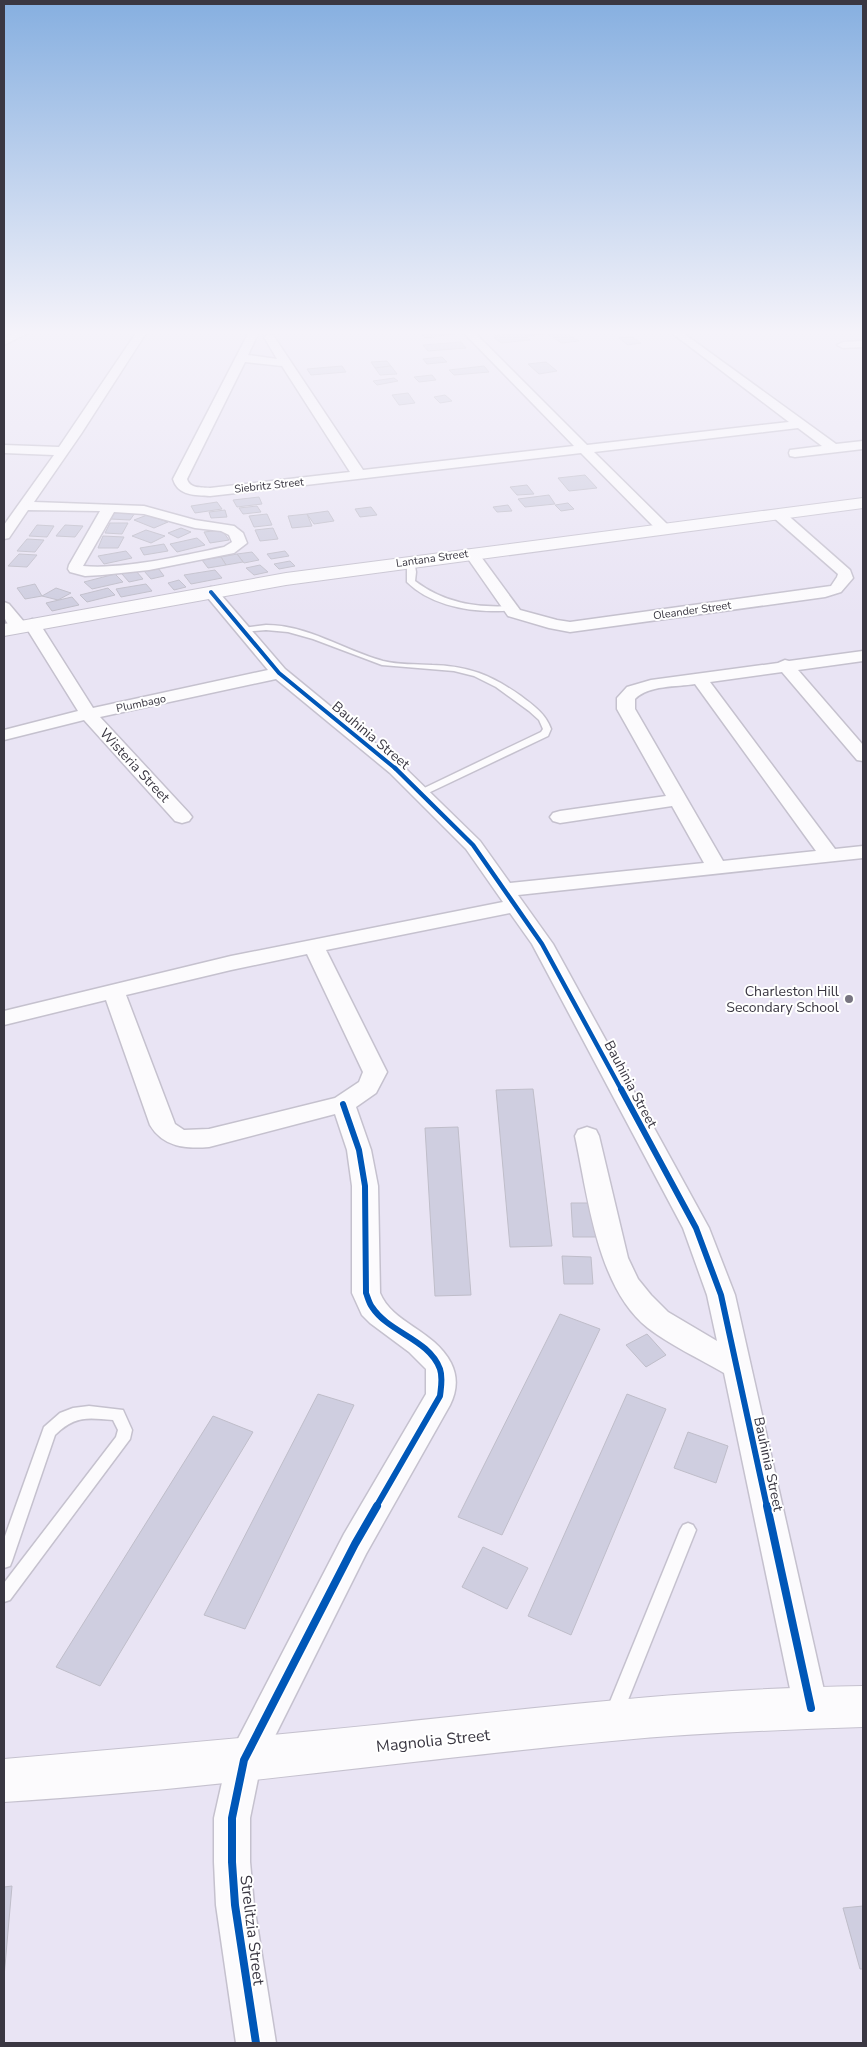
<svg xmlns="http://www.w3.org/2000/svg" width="867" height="2047" font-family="'Nunito Sans',sans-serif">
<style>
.building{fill:#cfcee0;stroke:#bfbdc9}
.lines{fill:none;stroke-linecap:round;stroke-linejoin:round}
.lane-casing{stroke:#c5c1ce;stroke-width:3}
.street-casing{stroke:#c5c1ce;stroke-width:3}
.secondary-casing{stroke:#c5c1ce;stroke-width:2}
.lane{fill:#fcfbfd;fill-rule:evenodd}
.street{fill:#fcfbfd;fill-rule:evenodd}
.secondary{fill:#fcfbfd;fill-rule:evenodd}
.cycleway-far3-casing{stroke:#fff;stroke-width:6}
.cycleway-far2-casing{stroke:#fff;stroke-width:8}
.cycleway-far1-casing{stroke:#fff;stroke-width:9}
.cycleway-casing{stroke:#fff;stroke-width:11}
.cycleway-far3{stroke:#0057b8;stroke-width:4}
.cycleway-far2{stroke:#0057b8;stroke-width:4.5}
.cycleway-far1{stroke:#0057b8;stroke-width:6}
.cycleway{stroke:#0057b8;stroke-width:8}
.poi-dot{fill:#777480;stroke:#fff;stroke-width:2}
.labels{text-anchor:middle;stroke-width:4;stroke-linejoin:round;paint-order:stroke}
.far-street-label{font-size:11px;fill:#3a3742;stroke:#fff}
.street-label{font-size:14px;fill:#3a3742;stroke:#fff}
.poi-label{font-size:14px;fill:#3a3742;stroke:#fff;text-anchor:end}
.near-street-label{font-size:16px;fill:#3a3742;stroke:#fff}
</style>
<rect width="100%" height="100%" fill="#e9e4f4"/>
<g class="building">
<polygon points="447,330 453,334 425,338 419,332"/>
<polygon points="539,331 543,334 526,336 522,333"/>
<polygon points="563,331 579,341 562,343 546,333"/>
<polygon points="522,333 530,340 501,343 493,336"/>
<polygon points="632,337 641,343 628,345 619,338"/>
<polygon points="461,342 466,348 428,351 423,345"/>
<polygon points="442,357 447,362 427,364 423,359"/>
<polygon points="387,361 391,366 375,368 371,362"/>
<polygon points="546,362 557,371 539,374 528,364"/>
<polygon points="342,366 346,372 311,375 307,369"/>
<polygon points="391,366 397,374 380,375 375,368"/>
<polygon points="484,366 489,372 454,375 449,370"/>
<polygon points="432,375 436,380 419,382 414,377"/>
<polygon points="394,378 398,381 377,385 373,381"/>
<polygon points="408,393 415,403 399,405 392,395"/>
<polygon points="445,395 452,401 440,403 434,397"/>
<polygon points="585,475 597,488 569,491 558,478"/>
<polygon points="527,485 534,494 517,495 510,487"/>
<polygon points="549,495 555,504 525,507 518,499"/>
<polygon points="259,497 262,504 237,507 233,500"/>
<polygon points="217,502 222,509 195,513 191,506"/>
<polygon points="568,503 574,509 561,511 555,505"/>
<polygon points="508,505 512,511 497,512 493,507"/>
<polygon points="257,506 261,512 243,514 239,508"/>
<polygon points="371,507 377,515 360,517 355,509"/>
<polygon points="225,510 227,517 211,518 209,512"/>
<polygon points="328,511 334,521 314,524 307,514"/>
<polygon points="114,512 135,513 130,520 110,519"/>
<polygon points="267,514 272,525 254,527 249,516"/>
<polygon points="307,514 312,526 292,528 288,516"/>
<polygon points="147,515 168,522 154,528 134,520"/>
<polygon points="110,523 128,523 122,534 105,533"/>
<polygon points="37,525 54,526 47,537 29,536"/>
<polygon points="65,525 83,526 75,537 56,536"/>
<polygon points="181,528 191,532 178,538 168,533"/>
<polygon points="273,528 278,539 260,541 255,530"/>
<polygon points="146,530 165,536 151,543 132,536"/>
<polygon points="222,530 229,540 210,543 204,532"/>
<polygon points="103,536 124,537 118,548 98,548"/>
<polygon points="197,538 205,545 177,552 170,544"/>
<polygon points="27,539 44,540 35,552 17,551"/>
<polygon points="164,544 168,551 144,555 140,548"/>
<polygon points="126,551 132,558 104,564 98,556"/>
<polygon points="285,551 289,556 271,559 267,554"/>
<polygon points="252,552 259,560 244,563 237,554"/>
<polygon points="19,554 37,555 27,567 8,566"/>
<polygon points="237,554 243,562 226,565 221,557"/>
<polygon points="221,557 226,565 208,568 202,560"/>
<polygon points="290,561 295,566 279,569 274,564"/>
<polygon points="260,565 268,572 254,575 246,568"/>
<polygon points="158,568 164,576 151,579 144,571"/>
<polygon points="215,570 222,578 191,584 184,575"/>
<polygon points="136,571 143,579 129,582 122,574"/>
<polygon points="115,574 123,582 92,589 84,582"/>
<polygon points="179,580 186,587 174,590 168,583"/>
<polygon points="35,584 42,596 25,599 17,588"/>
<polygon points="146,584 152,591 121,597 116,589"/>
<polygon points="56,588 71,593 58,600 42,596"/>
<polygon points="108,588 115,595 87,602 80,595"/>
<polygon points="72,597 79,605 52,611 46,603"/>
<polygon points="533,1089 552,1246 510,1247 496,1090"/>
<polygon points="458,1127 471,1295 435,1296 425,1128"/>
<polygon points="571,1203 596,1203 599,1237 573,1237"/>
<polygon points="562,1256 591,1257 593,1284 564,1284"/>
<polygon points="560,1314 600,1329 502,1535 458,1517"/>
<polygon points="647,1334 666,1355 646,1367 626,1345"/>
<polygon points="318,1394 354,1405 245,1629 204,1615"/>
<polygon points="627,1394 666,1409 571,1635 528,1616"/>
<polygon points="213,1416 253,1432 100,1686 56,1667"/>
<polygon points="688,1432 728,1446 716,1483 674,1468"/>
<polygon points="483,1547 528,1568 507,1609 462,1587"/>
<polygon points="12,1886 4,1977 4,1887"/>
<polygon points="863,1906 863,1969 860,1969 843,1908"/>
</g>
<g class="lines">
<defs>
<g id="lane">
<path d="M407,559l7,2 2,11 -1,9c29,22 61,27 96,25l4,2c-6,4 -16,3 -23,3 -29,0 -64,-8 -85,-29z"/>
<path d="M266,625c42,0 77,25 117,36 16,4 33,3 49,4 37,1 59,10 89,31 12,9 25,18 30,33l-3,7 -124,59h-6v-4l123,-59 2,-3 -4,-9 -10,-9 -33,-24 -22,-11 -20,-5 -72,-6 -69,-26 -25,-7 -22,-2 -23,2 -4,-2 4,-2z"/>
<path d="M89,1406l34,4 9,20 -2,9 -120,161 -6,2v-19l112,-146 2,-7 -5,-10c-25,-2 -38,-5 -58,15l-43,126 -2,5 -6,2v-29l40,-112 16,-14 13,-5z"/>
<polygon points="688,1523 693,1525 696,1530 620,1720 614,1722 608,1720 605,1714 680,1530 683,1525"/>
</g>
<g id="street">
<polygon points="21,330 34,330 4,345 4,338"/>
<path d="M138,330h10l-67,104 -47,68 110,4 51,14 39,6 9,7 4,10 -13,10 -85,17 -47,5 -17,1 -15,-4 -2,-3 1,-4 31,-54 -72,-1 -19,28 -5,1v-14l50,-70 -50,-2v-8l55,2zM114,512l30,2 51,14 26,3 8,4 3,7 -8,5c-39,8 -101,23 -141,19z"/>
<path d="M250,330h10l-12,25 29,4 -13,-22 5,-3 4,1 90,135 211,-24 -113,-116h11l115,115 202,-23 -121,-92h11l157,114 27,-3v8l-68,8 -5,-1 -1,-3 1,-3 32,-4 -24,-18 -204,24 74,73 2,3 -2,3h-10l-77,-78 -371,43c-15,-1 -32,0 -37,-17zM245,362l37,4 68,106 -140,16c-9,-1 -20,1 -23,-9z"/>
<polygon points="863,341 863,347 843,348 837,345 843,342"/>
<polygon points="778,510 783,511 850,570 853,578 841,592 825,597 570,632 549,628 508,616 464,553 466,550 476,550 520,610 557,620 570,622 831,586 837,577 838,574 773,517 771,514"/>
<path d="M211,587l5,2 69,80 117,96 78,76 30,42 194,-20 -32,-57 -112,17 -7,-2 -3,-4 3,-4 7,-2 106,-15 -49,-87v-11l10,-11 24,-7 127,-17 7,-3 4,1 74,-10v10l-65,9 65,75v16l-6,-1 -75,-88 -72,10 125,167 28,-3v12l-345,37 35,49 156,284 26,67 93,413 -5,12 -12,5 -12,-5 -5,-12 -70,-335c-24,-14 -54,-28 -76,-45 -51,-40 -60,-132 -73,-192l3,-6 9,-3 9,3 3,6 29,122 10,21 13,16 17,17 49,29 -10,-46 -24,-67 -151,-284 -22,-31 -184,37 61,122 -11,21 -20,14 15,43 7,36 2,107c12,30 54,37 71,70 7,14 6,28 -1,42l-84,149 -105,210 -11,54v44l4,43 22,138h-40l-20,-138 -2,-43v-44l13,-58 117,-226 82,-140v-25l-17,-17 -39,-29 -8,-8 -10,-22v-107l-5,-36 -12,-36 -126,33c-23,2 -46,0 -59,-22l-44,-125 -102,25v-14l227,-55 272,-54 -37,-53 -76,-76 -114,-94 -176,38 89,96 3,4 -3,4 -7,2 -7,-2 -91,-101 -80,20v-10l74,-19 -51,-82c-9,6 -22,-4 -23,-14 -1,-4 0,-9 0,-13l5,2 16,19 7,-4 6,2 55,87 175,-38 -65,-78 3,-3zM695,684l121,167 -93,10 -88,-152v-10c13,-14 42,-12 60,-15zM307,954l56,118 -4,10 -24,16 -126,31 -25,1 -9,-6 -49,-129 105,-25z"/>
</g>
<g id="secondary">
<polygon points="863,498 863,508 286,585 4,636 4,624 286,573"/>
<path d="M863,1686v41c-84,3 -168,6 -251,14 -203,19 -405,49 -608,61v-43c127,-11 253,-22 380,-35 159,-17 319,-36 479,-38z"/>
</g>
</defs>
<use href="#lane" class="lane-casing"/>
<use href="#street" class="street-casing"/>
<use href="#secondary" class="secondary-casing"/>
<use href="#lane" class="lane"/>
<use href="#street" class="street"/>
<use href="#secondary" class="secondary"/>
<defs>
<polyline id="cycleway-far3" points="211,592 279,673 396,769"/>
<polyline id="cycleway-far2" points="395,768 473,845 542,944 622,1091"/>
<g id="cycleway-far1">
<polyline points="621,1089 696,1228 721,1295 767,1507"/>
<path d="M343,1104l16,46 6,36 1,107c2,5 3,10 6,14 17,26 57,32 68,62 3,9 1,18 0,27l-64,111"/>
</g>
<g id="cycleway">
<polyline points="767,1506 811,1708"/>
<polyline points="256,2043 235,1905 232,1862 232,1818 244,1760 355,1544 377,1506"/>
</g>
</defs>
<use href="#cycleway-far3" class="cycleway-far3-casing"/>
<use href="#cycleway-far2" class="cycleway-far2-casing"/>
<use href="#cycleway-far1" class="cycleway-far1-casing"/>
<use href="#cycleway" class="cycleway-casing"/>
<use href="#cycleway-far3" class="cycleway-far3"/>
<use href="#cycleway-far2" class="cycleway-far2"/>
<use href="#cycleway-far1" class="cycleway-far1"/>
<use href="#cycleway" class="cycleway"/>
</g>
<linearGradient id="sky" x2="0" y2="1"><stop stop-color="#86afe0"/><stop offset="0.54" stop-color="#f5f3fa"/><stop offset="1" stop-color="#f5f3fa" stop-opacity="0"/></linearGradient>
<rect width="867" height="616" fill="url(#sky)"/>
<circle class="poi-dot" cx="849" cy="999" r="5"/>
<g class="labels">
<g class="far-street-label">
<text transform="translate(269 485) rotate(-6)" y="4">Siebritz Street</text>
<text transform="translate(432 558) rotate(-8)" y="4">Lantana Street</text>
<text transform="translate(692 610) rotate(-8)" y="4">Oleander Street</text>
<text transform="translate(141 703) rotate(-12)" y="4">Plumbago</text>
</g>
<g class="street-label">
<text transform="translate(371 735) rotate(40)" y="5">Bauhinia Street</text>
<text transform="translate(135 765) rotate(47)" y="5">Wisteria Street</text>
<text transform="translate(631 1084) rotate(62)" y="5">Bauhinia Street</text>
<text transform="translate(769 1464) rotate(78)" y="5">Bauhinia Street</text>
</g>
<g class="poi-label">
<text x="839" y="996">Charleston Hill<tspan x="839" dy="16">Secondary School</tspan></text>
</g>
<g class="near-street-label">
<text transform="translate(433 1740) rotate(-6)" y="6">Magnolia Street</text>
<text transform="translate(253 1930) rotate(83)" y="6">Strelitzia Street</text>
</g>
</g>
<rect width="867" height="2047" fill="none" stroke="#3a3742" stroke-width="10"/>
</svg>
